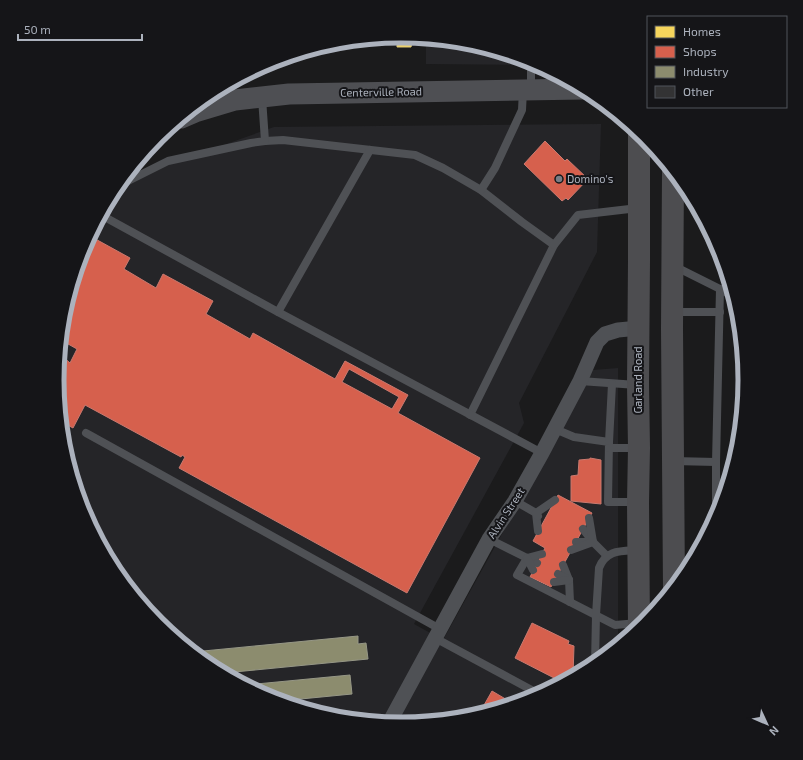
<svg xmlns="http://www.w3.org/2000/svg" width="803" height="760" font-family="'Exo 2',sans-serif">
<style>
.built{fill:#252528}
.homes{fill:#f6d55c;stroke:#e0ca79}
.shops{fill:#d6604d;stroke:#c9796f;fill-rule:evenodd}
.industry{fill:#8c8c6e;stroke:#969786}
.building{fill:#333334;stroke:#444548}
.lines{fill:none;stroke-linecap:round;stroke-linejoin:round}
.lane{stroke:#4f5155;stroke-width:8}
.street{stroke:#4f5155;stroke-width:15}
.secondary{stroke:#4e4f53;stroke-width:21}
.primary{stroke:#4d4d50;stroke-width:22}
.poi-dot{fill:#797d85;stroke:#151518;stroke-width:1.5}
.labels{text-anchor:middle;stroke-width:4;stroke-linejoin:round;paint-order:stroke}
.street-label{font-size:11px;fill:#acb2bd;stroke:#151518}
.poi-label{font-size:11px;fill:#acb2bd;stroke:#151518;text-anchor:start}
.rim{fill:none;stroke:#acb2bd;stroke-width:5}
</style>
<rect width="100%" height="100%" fill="#1b1b1c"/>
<g class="built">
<polygon points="426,38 469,43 533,62 539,65 426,64"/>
<polygon points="601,124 597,252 519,403 524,423 414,624 443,640 593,370 618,368 618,645 592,666 533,698 468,717 401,724 334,717 270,698 210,666 158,623 115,571 84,511 64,447 58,380 64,313 84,248 116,189 122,181 274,127"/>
</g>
<g class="homes">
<polygon points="402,36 419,38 419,43 412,43 411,47 397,47 397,44 383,44 383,38"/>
<polygon points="371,39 371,42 340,44 340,42"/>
</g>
<g class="shops">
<polygon points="432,39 452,41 444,41 444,44 432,44"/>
<polygon points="545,141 565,161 567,159 588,179 568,200 566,198 562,201 524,164"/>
<path d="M90,236l40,22 -6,11 32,19 7,-14 50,27 -7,13 44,25 3,-6 82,46 10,-18 63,34 -10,18 82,45 -73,135 -228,-125 6,-11 -3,-2 -1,2 -96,-52 -12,23 -11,-6 -4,-42 2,-26 10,9 7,-14 -16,-9 3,-27 20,-65zM349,369l50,28 -7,12 -50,-27z"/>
<polygon points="590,458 601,460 601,504 571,501 571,476 578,475 579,460 590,459"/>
<polygon points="558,495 592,513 551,587 530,577 545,548 533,541"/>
<polygon points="532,623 569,641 568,644 574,646 573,676 562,682 515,658"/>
<polygon points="492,691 514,704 479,714"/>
</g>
<g class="industry">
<polygon points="358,636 358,644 366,643 368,659 224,673 210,666 193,652"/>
<polygon points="350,675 352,694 280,701 270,698 246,685"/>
</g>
<g class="building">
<polygon points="740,350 743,350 745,382 740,382"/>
<polygon points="740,406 743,406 740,436"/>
</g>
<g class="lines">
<g class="lane">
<polyline points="531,89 531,62"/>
<polyline points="265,141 283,140 415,155 443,168 481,190 522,222 554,245 470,415"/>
<polyline points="118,186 168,161 251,143 265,141 262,98"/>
<polyline points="481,190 495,168 522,110 523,90"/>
<polyline points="101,215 278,312 542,453"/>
<polyline points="554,245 578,215 638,208"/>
<polyline points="674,266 720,289 734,297"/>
<polyline points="278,312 370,150"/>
<polyline points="673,312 720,312"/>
<polyline points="580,381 637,385"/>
<polyline points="555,429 574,437 609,442 608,502 637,502"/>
<polyline points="86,433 440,629"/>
<polyline points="609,442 612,384"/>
<polyline points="609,448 639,448"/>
<polyline points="673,461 716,462"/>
<polyline points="515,501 536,513 538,531"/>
<polyline points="538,516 536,513 555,500"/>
<polyline points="716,517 716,462 720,289"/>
<polyline points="489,539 537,563"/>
<polyline points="576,542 593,542 583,529"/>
<polyline points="593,542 607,556"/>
<polyline points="571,550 593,542 589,518"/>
<polyline points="542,554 527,558 517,575 615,625 638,623"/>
<polyline points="527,558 533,570"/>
<polyline points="563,565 569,580 570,602"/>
<polyline points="558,574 569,580"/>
<polyline points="554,582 569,580"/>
<polyline points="435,638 539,694"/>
<path d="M595,664l1,-49 3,-47c7,-18 21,-17 38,-18"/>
</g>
<polyline class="street" points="389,723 489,539 515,501 542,453 580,381 597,342 605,334 618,330 639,328"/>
<polyline class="secondary" points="181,118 195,112 235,100 289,94 583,89"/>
<g class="primary">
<polyline points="639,132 639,261 638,385 639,448 638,502 639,628"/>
<polyline points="673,172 672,329 674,588"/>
</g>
</g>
<circle class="poi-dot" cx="559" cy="179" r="4"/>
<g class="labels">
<g class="street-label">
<text transform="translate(381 92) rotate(-1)" y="4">Centerville Road</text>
<text transform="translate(638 380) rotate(-90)" y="4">Garland Road</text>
<text transform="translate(506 513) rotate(-57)" y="4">Alvin Street</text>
</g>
<g class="poi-label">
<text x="567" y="183">Domino's</text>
</g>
</g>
<path d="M0 0H803V760H0ZM64 380a337 337 0 1 1 674 0a337 337 0 1 1-674 0Z" fill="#151518" fill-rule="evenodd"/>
<path class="rim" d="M64 380a337 337 0 1 1 674 0a337 337 0 1 1-674 0Z"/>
<rect x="647" y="16" width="140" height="92" fill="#151518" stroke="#51545a"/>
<rect x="655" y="26" width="20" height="12" fill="#f6d55c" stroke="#51545a"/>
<text x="683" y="36" font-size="12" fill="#acb2bd">Homes</text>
<rect x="655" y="46" width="20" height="12" fill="#d6604d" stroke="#51545a"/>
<text x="683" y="56" font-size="12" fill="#acb2bd">Shops</text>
<rect x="655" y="66" width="20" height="12" fill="#8c8c6e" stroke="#51545a"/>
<text x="683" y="76" font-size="12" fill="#acb2bd">Industry</text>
<rect x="655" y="86" width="20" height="12" fill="#333334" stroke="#51545a"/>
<text x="683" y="96" font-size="12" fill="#acb2bd">Other</text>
<g transform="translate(767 724) rotate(134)" stroke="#151518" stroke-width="3" paint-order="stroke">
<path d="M0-3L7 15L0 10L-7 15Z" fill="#acb2bd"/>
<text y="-6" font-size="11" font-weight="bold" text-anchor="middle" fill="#acb2bd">N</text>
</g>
<path d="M18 34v6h124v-6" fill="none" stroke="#acb2bd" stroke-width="2"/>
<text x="24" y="34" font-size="12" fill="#acb2bd" stroke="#151518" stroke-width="3" paint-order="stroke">50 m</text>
</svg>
